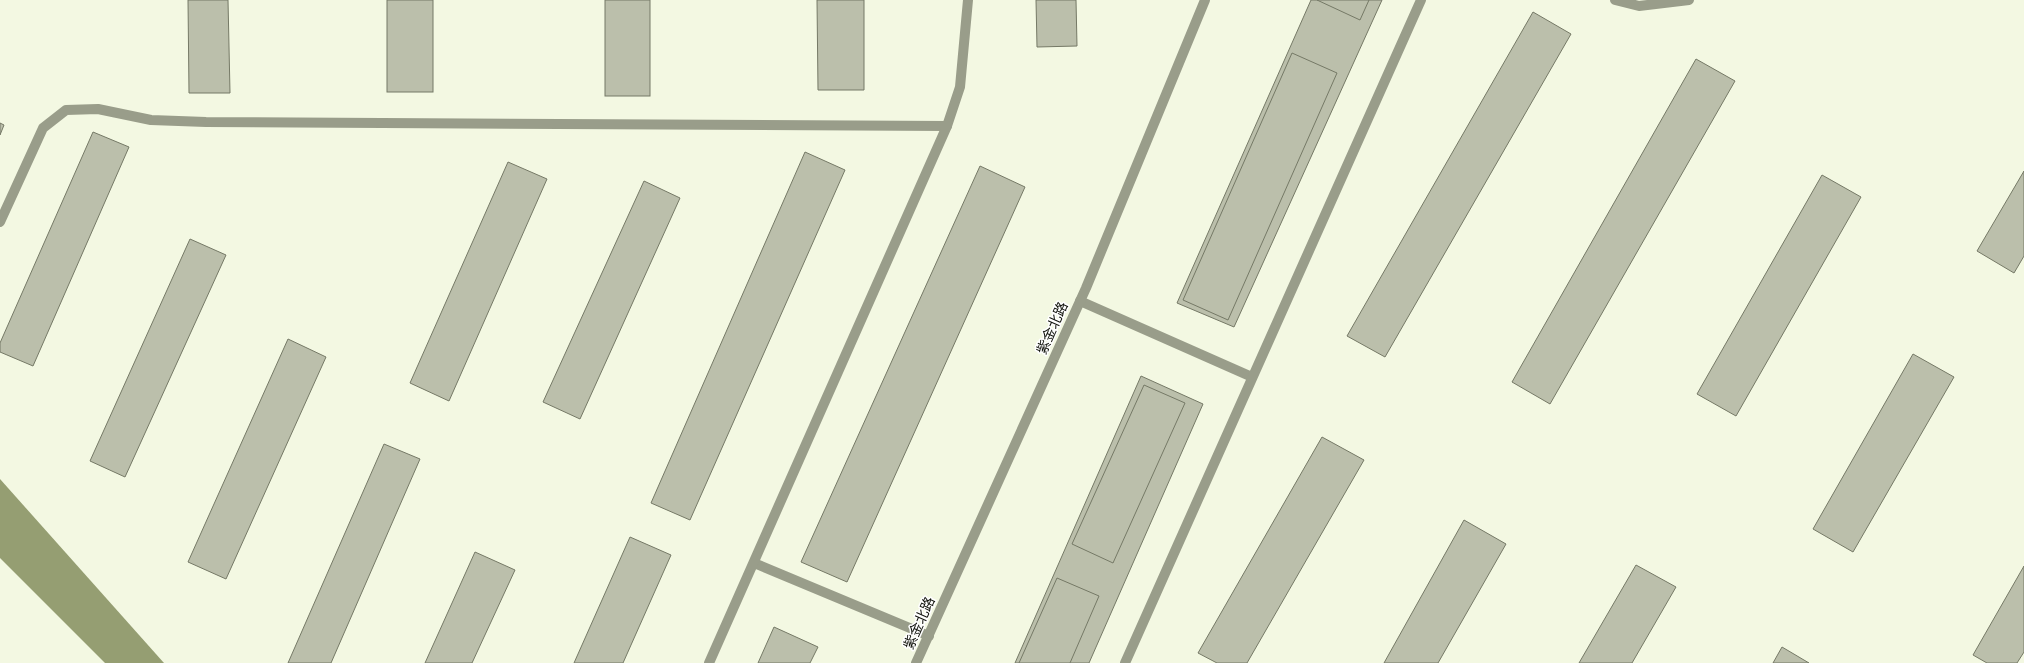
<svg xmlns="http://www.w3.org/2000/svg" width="2024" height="663" font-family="Arial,'Noto Sans SC',sans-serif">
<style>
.water{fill:#959e72}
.building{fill:#bbbfab;stroke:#757966}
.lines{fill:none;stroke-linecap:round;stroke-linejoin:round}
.service{stroke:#999d8a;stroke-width:10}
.tertiary{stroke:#999d8a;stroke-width:10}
.labels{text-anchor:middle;stroke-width:3;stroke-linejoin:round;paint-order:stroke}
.street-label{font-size:14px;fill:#10120b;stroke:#fff}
</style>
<rect width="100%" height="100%" fill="#f3f8e2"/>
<polygon class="water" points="0,479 164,663 105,663 0,558"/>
<g class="building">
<polygon points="188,0 228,0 230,93 189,93"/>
<rect x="387" y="0" width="46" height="92"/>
<rect x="605" y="0" width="45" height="96"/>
<polygon points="817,0 864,0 864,90 818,90"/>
<polygon points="1036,0 1076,0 1077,46 1037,47"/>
<polygon points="1311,0 1382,0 1234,327 1177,303"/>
<polygon points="1317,0 1369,0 1360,20"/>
<polygon points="1533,12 1571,34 1385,357 1347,336"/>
<polygon points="1292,53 1337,73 1228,320 1183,300"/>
<polygon points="1696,59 1735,81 1550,404 1512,382"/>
<polygon points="0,123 4,125 0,135"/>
<polygon points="93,132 129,147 33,366 0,352 0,343"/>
<polygon points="805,152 845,170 690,520 651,503"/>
<polygon points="508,162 547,179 449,401 410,383"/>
<polygon points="980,166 1025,187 847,582 801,562"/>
<polygon points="2024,171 2024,256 2014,273 1977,251"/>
<polygon points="1822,175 1861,197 1736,416 1697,394"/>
<polygon points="644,181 680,198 580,419 543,402"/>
<polygon points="190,239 226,255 125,477 90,461"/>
<polygon points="288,339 326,357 226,579 188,562"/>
<polygon points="1913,354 1954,377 1853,552 1813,529"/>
<polygon points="1141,376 1203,404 1089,663 1015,663"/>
<polygon points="1144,385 1185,403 1113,563 1072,544"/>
<polygon points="1322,437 1364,460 1247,663 1217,663 1198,653"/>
<polygon points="384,444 420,459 331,663 288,663"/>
<polygon points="1464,520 1506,544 1438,663 1384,663"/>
<polygon points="630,537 671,555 623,663 574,663"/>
<polygon points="475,552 515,570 472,663 425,663"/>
<polygon points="1636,565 1676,587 1632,663 1579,663"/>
<polygon points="2024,566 2024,652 2017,663 1987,663 1973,655"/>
<polygon points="1057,578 1099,596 1070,663 1019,663"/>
<polygon points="774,627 818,647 810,663 758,663"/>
<polygon points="1782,647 1809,663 1773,663"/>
</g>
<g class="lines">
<g class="service">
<polyline points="1615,0 1639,6 1689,0"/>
<polyline points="0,222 43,128 66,110 98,109 151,120 206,122 947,126"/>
<polyline points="1080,301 1252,377"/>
<polyline points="754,563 929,636"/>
<polyline points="709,663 947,126 960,87 968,0"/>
<polyline points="1125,663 1421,0"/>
</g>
<polyline class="tertiary" points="916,663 1086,288 1205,0"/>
</g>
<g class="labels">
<g class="street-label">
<text transform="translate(1052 328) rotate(-66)" y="5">紫金北路</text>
<text transform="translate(919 623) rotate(-66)" y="5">紫金北路</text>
</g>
</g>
</svg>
